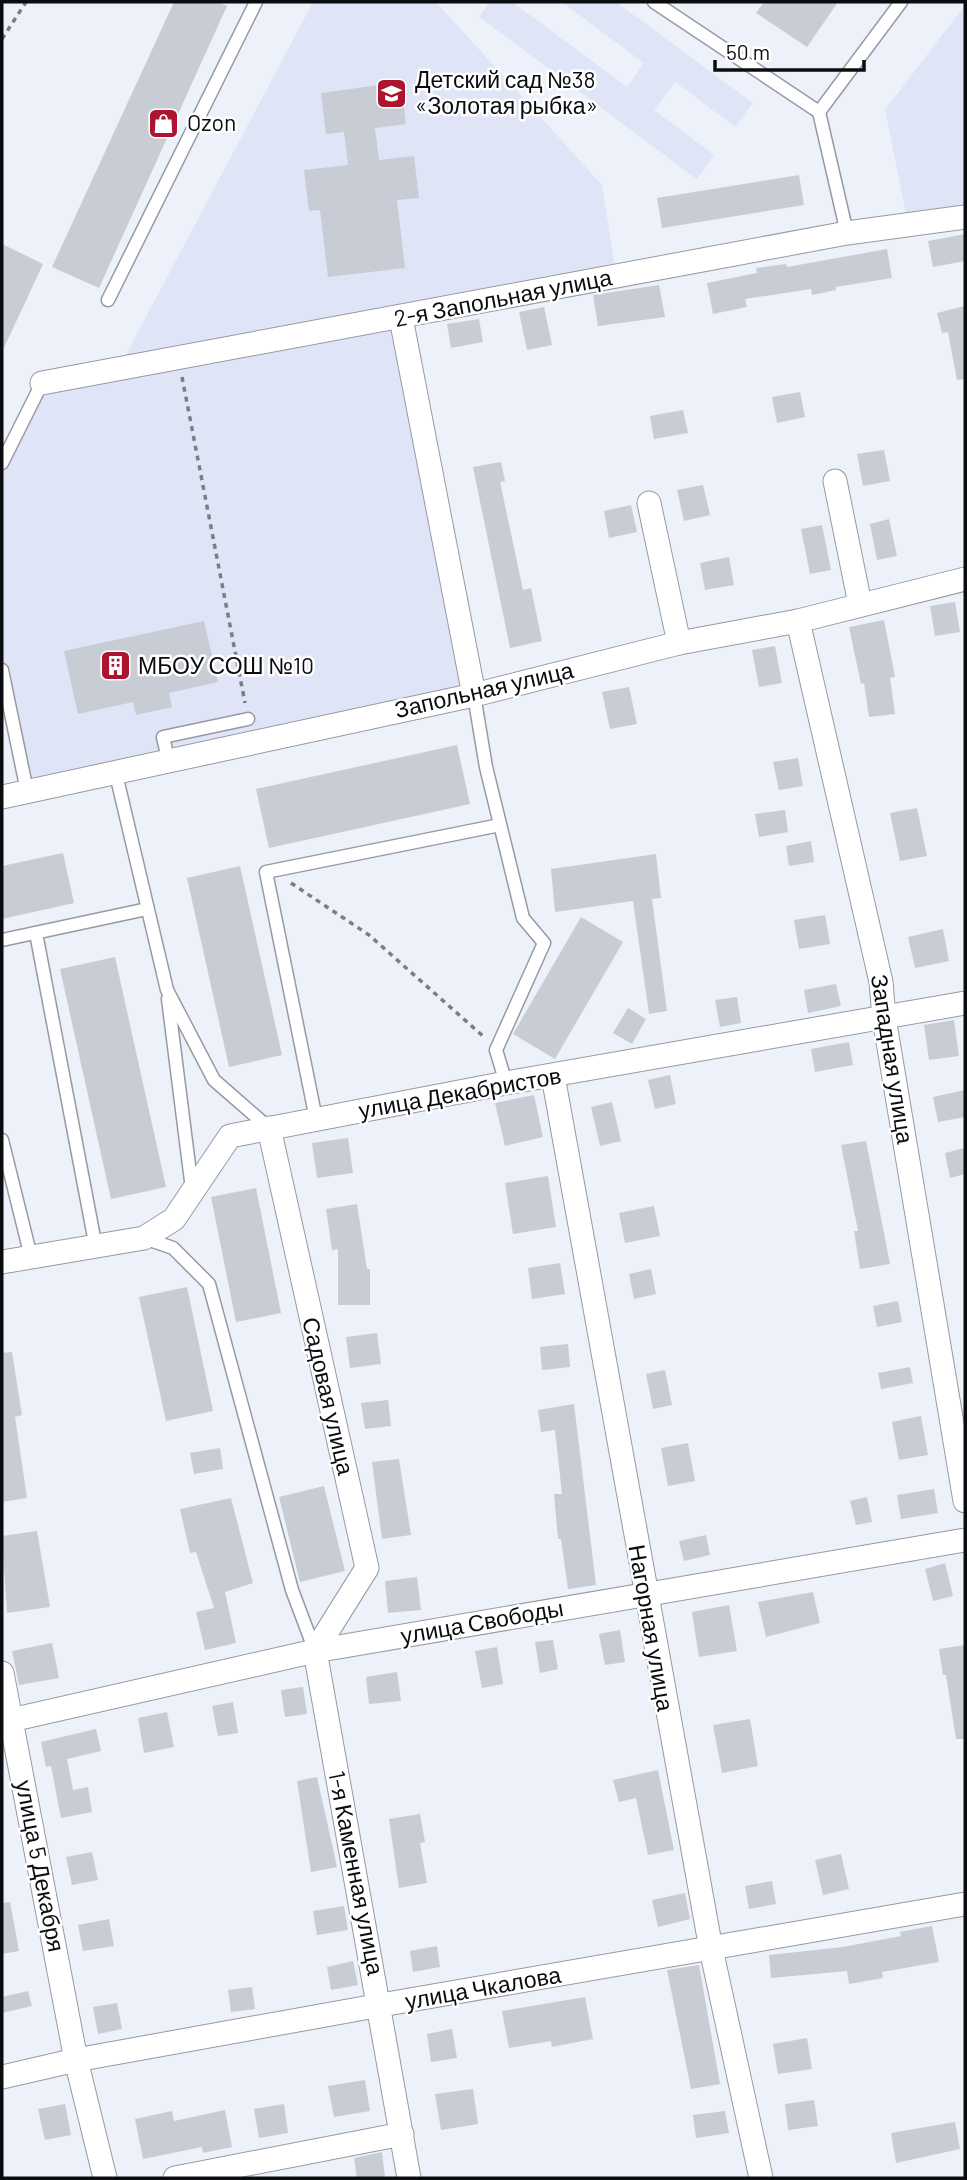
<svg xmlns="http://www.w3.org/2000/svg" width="967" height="2180" font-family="Barlow,sans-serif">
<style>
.built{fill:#dfe5f6}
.building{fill:#c8ccd5}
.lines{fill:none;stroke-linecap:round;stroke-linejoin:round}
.service-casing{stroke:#969aa2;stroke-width:15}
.minor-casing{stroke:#969aa2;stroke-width:25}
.path{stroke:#7b7e83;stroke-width:3.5;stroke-dasharray:5 5;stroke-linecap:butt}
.service{stroke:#fff;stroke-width:12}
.minor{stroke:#fff;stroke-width:23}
.labels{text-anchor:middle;stroke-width:5;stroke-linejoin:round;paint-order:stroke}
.poi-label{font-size:23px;fill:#0a0c0f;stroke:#fff;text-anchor:start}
.street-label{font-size:23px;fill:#0a0c0f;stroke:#fff}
</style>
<rect width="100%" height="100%" fill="#edf1fa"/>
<g class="built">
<polygon points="313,2 436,2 602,185 616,274 120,366"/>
<polygon points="490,2 512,2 627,87 644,63 562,2 616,2 753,103 735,127 675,82 654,110 714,155 697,179 479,17"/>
<polygon points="965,5 965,216 909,228 885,110"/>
<polygon points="396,323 470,696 29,787 2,657 2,468 43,386"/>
</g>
<g class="building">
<polygon points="174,2 218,2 227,6 99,288 52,267"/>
<polygon points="764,2 838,2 807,47 756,13"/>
<polygon points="401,82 406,124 375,128 379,160 414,156 419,198 397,200 405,268 328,277 320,210 309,211 304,170 348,165 344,132 326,134 321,93"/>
<polygon points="799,175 804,205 662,228 657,198"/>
<polygon points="965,234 965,261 933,267 928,241"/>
<polygon points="2,244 43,264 2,352"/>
<polygon points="887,249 892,278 836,287 836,290 812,295 811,289 745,299 747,307 713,314 707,283 757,273 756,268 786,264 787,267"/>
<polygon points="659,285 665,317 598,326 593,295"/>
<polygon points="965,306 965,379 957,380 948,332 942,333 937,313"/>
<polygon points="544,307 552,345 527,350 519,312"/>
<polygon points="479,319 483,342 451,348 447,324"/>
<polygon points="800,392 805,417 777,423 772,397"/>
<polygon points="683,410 688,433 654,439 650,416"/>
<polygon points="884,450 890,481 863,486 857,454"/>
<polygon points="501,462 505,481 500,482 523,590 531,588 542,641 510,648 473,467"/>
<polygon points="703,485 710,515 684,521 677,490"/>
<polygon points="631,505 637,532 609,538 604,511"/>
<polygon points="889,519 897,556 877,560 870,524"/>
<polygon points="822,525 831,570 810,574 801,529"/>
<polygon points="729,557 734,585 705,590 700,563"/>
<polygon points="955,602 960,632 935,636 930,606"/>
<polygon points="884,620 895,677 890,678 895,714 869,717 864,683 861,684 849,627"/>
<polygon points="204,621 218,682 169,693 172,707 136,715 133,702 78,714 64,651"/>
<polygon points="775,646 782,683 759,687 752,650"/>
<polygon points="629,687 637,724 610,729 602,692"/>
<polygon points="457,745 470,804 269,848 256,789"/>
<polygon points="798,758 803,786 779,790 773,762"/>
<polygon points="917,808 927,856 900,861 890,813"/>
<polygon points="785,810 788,832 759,837 755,814"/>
<polygon points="811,841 814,862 789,866 786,846"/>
<polygon points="63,853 74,903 2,919 2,866"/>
<polygon points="656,854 661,898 652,899 667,1011 649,1014 633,901 555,912 551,869"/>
<polygon points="240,866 282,1055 229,1067 187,878"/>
<polygon points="825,915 830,944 799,949 794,920"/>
<polygon points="581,917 623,942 555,1059 513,1034"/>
<polygon points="943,929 949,961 915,968 908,937"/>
<polygon points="115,957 166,1187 111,1199 60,969"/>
<polygon points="836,984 841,1006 808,1013 804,990"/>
<polygon points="737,997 741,1023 720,1027 715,1000"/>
<polygon points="628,1008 646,1019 632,1044 613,1033"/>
<polygon points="954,1020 959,1056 929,1060 924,1025"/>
<polygon points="849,1042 853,1065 815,1072 811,1049"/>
<polygon points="670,1075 676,1104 655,1109 648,1080"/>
<polygon points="965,1090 965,1117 938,1122 933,1097"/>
<polygon points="534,1095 543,1137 505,1146 495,1103"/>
<polygon points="612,1102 621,1141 600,1146 591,1107"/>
<polygon points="348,1138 353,1173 317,1178 312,1143"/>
<polygon points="866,1141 890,1264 860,1269 854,1231 858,1231 841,1145"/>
<polygon points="965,1148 965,1174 950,1178 945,1153"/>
<polygon points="548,1176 556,1227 513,1234 505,1183"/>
<polygon points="256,1188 281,1313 236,1322 211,1197"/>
<polygon points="357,1204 367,1269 370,1269 370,1305 338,1305 338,1249 332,1250 326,1209"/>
<polygon points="654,1206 660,1236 625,1243 619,1213"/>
<polygon points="560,1263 565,1294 532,1299 528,1268"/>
<polygon points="651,1269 656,1294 634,1299 629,1274"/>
<polygon points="187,1287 213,1411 166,1421 139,1297"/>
<polygon points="898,1301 902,1322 877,1327 873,1306"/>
<polygon points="377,1333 381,1364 350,1368 346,1337"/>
<polygon points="568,1344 570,1367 542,1370 540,1347"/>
<polygon points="12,1352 22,1415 15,1417 27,1498 2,1502 2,1353"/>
<polygon points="910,1367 913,1383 881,1389 878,1373"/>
<polygon points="665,1370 672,1405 653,1409 646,1374"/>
<polygon points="388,1400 391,1426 365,1429 361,1403"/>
<polygon points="574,1404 596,1585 568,1589 561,1539 558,1539 554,1494 562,1494 555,1430 541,1432 538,1410"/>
<polygon points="921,1416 928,1455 899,1460 892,1422"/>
<polygon points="688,1443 695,1481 668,1486 661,1448"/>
<polygon points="220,1448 223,1469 194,1474 190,1453"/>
<polygon points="399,1459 411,1535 382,1539 372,1462"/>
<polygon points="324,1486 345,1571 300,1582 279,1497"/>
<polygon points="934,1489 938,1513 901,1519 897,1495"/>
<polygon points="867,1497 872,1522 856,1525 850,1501"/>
<polygon points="231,1498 253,1583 225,1592 236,1643 205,1650 196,1612 214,1608 196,1552 190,1553 180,1509"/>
<polygon points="37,1531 50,1607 7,1613 2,1536"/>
<polygon points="706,1535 710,1555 684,1561 679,1541"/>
<polygon points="945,1563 953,1596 933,1601 925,1569"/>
<polygon points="417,1577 421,1610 388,1613 385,1581"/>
<polygon points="813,1592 820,1623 766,1637 758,1602"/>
<polygon points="729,1605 737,1651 699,1657 692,1612"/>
<polygon points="620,1630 625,1662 605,1665 599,1634"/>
<polygon points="553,1640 558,1669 540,1673 535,1642"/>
<polygon points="52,1643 59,1678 19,1685 12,1651"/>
<polygon points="965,1645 965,1739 956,1739 946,1675 943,1675 939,1649"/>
<polygon points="497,1647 503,1684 482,1688 475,1651"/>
<polygon points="397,1672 401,1701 369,1704 366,1677"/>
<polygon points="303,1687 307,1714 285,1717 281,1690"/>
<polygon points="233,1702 238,1733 218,1736 212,1706"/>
<polygon points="167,1712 174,1747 144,1753 138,1718"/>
<polygon points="750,1719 758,1766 722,1773 713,1725"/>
<polygon points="96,1729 101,1751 67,1759 73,1790 88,1787 92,1812 61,1818 51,1766 46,1767 41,1742"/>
<polygon points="658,1770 674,1850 648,1855 636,1798 619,1802 613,1780"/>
<polygon points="317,1777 337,1867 311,1872 297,1781"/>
<polygon points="420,1814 425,1842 420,1843 427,1883 399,1888 389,1819"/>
<polygon points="92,1852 98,1880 72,1885 66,1857"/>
<polygon points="841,1854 849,1889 823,1895 815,1860"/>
<polygon points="772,1881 776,1904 749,1909 745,1886"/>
<polygon points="685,1893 690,1919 658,1927 652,1900"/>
<polygon points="10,1902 19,1951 2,1954 2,1903"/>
<polygon points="344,1906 348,1930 317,1935 313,1911"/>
<polygon points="109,1919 114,1946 83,1951 78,1925"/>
<polygon points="932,1926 939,1962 882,1972 883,1978 849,1984 847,1971 771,1978 769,1955 843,1947 901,1936 900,1932"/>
<polygon points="437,1946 440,1967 413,1972 410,1951"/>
<polygon points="353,1961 358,1985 331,1990 327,1967"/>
<polygon points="699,1965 720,2084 691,2089 667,1970"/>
<polygon points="252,1987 255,2009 231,2012 228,1990"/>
<polygon points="28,1991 32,2006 2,2013 2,1997"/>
<polygon points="585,1997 593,2039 552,2047 551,2041 509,2048 502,2011"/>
<polygon points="117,2003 122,2029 98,2034 93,2007"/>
<polygon points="452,2029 457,2058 431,2062 427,2034"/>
<polygon points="807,2038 812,2069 778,2074 773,2044"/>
<polygon points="365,2080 370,2111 334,2117 328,2086"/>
<polygon points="473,2089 478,2124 441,2130 435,2094"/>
<polygon points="814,2100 818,2126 788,2130 785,2104"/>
<polygon points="65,2104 71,2135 45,2140 38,2109"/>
<polygon points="284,2104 288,2133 259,2138 254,2109"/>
<polygon points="225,2110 232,2147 203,2153 202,2147 143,2159 135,2119 172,2111 174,2121"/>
<polygon points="725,2111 729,2133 696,2138 693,2115"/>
<polygon points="955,2122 960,2149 896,2163 891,2133"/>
<polygon points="382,2152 385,2178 357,2178 354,2158"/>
</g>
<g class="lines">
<defs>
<g id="service">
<polyline points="654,2 819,112"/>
<polyline points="847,233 819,112 901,2"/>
<polyline points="108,300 256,2"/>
<polyline points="2,463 42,383"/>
<polyline points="2,670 27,791"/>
<polyline points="474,695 486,767 523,918 544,943 496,1050 506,1083"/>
<polyline points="168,759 163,737 248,719"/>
<polyline points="115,770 167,990 214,1080 269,1128"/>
<polyline points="36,933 96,1248"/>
<polyline points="2,940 147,909"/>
<polyline points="168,999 192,1189"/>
<polyline points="316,1119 266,872 500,825"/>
<polyline points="2,1140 31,1257"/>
<polyline points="144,1238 173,1248 209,1284 292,1590 315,1651"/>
</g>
<g id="minor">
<polyline points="401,318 474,695"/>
<polyline points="42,383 847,233 965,217"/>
<polyline points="835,481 860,604"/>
<polyline points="649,503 679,643"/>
<polyline points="798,621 881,982 884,1018 965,1501"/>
<polyline points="2,797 474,695 679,643 798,621 965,579"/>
<polyline points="553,1076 711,1949 761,2178"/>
<polyline points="269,1128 367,1568 315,1651 409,2178"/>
<polyline points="2,1262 144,1238 174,1219 230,1136 506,1083 965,1003"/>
<polyline points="2,1673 76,2060 105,2178"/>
<polyline points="2,1722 315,1651 965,1540"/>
<polyline points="2,2077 76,2060 381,2005 965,1904"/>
<polyline points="175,2178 402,2134"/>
</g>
</defs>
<use href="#service" class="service-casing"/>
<use href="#minor" class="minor-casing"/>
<g class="path">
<polyline points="2,39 26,2"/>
<polyline points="182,377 245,703"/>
<polyline points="291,883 369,935 484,1037"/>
</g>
<use href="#service" class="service"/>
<use href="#minor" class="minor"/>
</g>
<defs>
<symbol id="school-square" viewBox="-11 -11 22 22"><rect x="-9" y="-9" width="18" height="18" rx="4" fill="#ab152f" stroke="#fff"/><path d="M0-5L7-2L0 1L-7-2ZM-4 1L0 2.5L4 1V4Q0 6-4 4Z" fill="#fff"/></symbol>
<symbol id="shop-square" viewBox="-11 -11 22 22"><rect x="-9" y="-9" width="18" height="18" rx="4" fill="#ab152f" stroke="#fff"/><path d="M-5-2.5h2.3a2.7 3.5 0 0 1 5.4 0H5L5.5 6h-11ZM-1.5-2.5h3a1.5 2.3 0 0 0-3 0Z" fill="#fff"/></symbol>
<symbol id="building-square" viewBox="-11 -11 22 22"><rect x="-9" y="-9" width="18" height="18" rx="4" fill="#ab152f" stroke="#fff"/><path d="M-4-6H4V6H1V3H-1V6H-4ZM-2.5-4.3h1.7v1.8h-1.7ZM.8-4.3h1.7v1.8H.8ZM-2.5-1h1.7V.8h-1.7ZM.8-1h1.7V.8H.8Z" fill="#fff"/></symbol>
</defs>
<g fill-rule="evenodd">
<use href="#school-square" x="374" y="76" width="35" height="35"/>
<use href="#shop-square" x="146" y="106" width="35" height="35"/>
<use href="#building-square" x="98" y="648" width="35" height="35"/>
</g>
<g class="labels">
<g class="poi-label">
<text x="415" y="88">Детский сад №38<tspan x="415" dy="26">«Золотая рыбка»</tspan></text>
<text x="187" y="131">Ozon</text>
<text x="138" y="674">МБОУ СОШ №10</text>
</g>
<g class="street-label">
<text transform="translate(503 298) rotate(-11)" y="8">2-я Запольная улица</text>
<text transform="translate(484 690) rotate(-13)" y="8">Запольная улица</text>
<text transform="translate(892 1059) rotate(81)" y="8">Западная улица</text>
<text transform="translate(460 1093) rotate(-10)" y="8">улица Декабристов</text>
<text transform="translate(328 1396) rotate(77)" y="8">Садовая улица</text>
<text transform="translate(482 1622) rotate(-10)" y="8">улица Свободы</text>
<text transform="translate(651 1628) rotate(80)" y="8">Нагорная улица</text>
<text transform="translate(40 1866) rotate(79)" y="8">улица 5 Декабря</text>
<text transform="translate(356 1873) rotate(79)" y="8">1-я Каменная улица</text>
<text transform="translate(483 1988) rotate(-10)" y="8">улица Чкалова</text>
</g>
</g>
<rect width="967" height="2180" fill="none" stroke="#0a0c0f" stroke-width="7"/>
<path d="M715 60v10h149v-10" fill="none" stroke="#0a0c0f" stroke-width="3.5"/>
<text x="726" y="60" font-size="21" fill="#0a0c0f" stroke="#ffffff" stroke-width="5" paint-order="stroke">50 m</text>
</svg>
